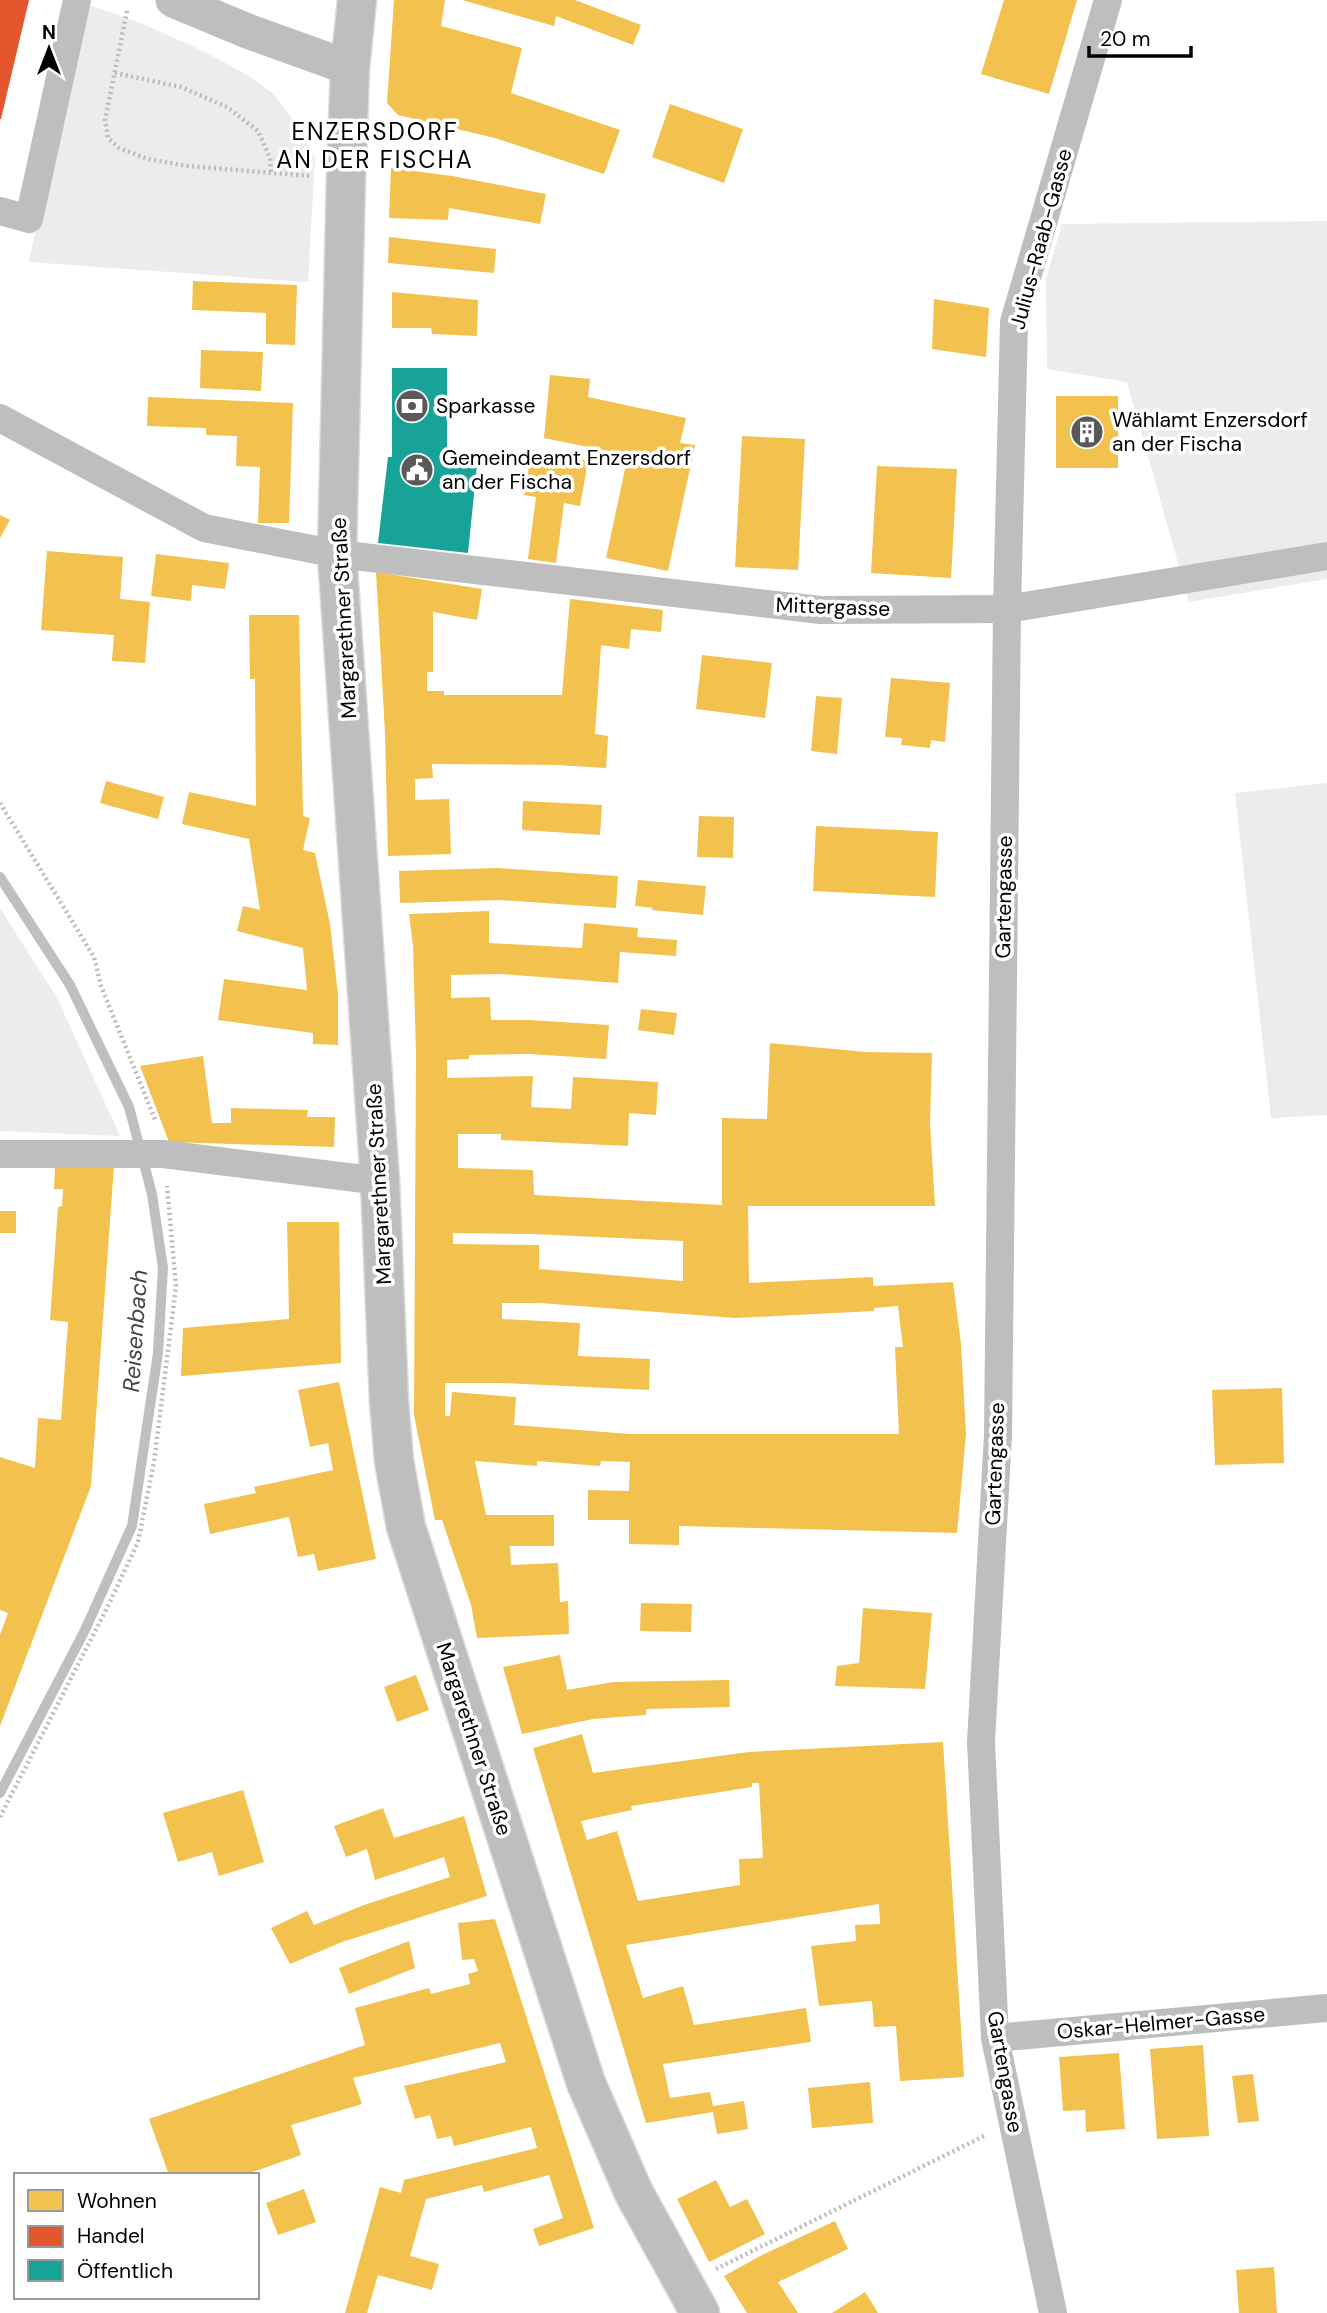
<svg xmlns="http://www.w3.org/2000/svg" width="1327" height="2313" font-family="'DM Sans',sans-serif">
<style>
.green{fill:#ececec}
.homes{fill:#f2c14e;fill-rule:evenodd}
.shops{fill:#e4572e}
.public{fill:#17a398}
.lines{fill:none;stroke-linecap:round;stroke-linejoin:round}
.stream{stroke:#bfbfbf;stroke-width:10}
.primary-casing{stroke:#dbdbdb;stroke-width:41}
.path{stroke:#b9b9b9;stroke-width:4.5;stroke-dasharray:2 3.5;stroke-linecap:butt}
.minor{stroke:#bebebe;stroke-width:28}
.tertiary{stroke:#bebebe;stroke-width:35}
.primary{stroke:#bebebe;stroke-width:38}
.labels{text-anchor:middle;stroke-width:7;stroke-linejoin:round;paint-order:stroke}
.street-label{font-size:21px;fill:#000;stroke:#fff}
.poi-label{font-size:21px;fill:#000;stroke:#fff;text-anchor:start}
.water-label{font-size:23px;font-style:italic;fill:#444;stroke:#fff}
.quarter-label{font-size:24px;letter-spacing:2px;fill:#000;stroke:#fff}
</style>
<rect width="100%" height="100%" fill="#fff"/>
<g class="green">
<polygon points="84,3 143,24 207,53 247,75 273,94 295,122 315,157 308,282 29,262"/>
<polygon points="1327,221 1327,579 1189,602 1127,382 1047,369 1046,278 1062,224"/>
<polygon points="1327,783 1327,1115 1271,1118 1235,793"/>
<polygon points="0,908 57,998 120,1136 0,1131"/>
</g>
<g class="homes">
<polygon points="394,0 445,0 441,26 522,48 511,93 620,130 604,174 495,138 398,115 387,103"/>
<polygon points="462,0 575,0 641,25 633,45 556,16 554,26"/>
<polygon points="1004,0 1077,0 1049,94 981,74"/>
<polygon points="670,104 743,129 724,183 652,157"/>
<polygon points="391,168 452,176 546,194 540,224 449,208 448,220 389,218"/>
<polygon points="389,237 496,249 494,273 388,263"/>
<polygon points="193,281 297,285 295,345 266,344 266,313 192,310"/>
<polygon points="392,292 478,300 477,336 432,334 431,328 392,328"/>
<polygon points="934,299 989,308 986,357 932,349"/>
<polygon points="201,350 263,352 261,391 200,388"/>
<polygon points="550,375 590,379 588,397 686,418 680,443 695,445 668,571 606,558 628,455 544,438"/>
<rect x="1056" y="396" width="62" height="72"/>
<polygon points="148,397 293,403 289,523 258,523 260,467 236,466 237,436 206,435 206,428 147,426"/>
<polygon points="742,436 805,439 798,570 735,567"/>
<polygon points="532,450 588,461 580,506 564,503 556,563 528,559 536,497 524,495"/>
<polygon points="877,466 957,469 951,578 871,573"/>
<polygon points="0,515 10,520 0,538"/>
<polygon points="47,551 123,557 120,599 150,602 145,663 112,661 114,635 41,630"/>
<polygon points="156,554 229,563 225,589 192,585 191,601 151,596"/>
<polygon points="376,572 482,589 477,620 433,612 433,672 427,672 427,691 444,691 444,695 562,695 570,599 663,610 661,632 631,629 629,649 601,645 595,734 608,736 606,768 557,765 432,764 433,778 415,779 415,800 449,799 451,854 388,856 385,733"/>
<polygon points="249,615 299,615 303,816 310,818 303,850 315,853 330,924 338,994 338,1045 313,1044 313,1033 218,1020 224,979 307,990 303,948 237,931 243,906 260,910 249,839 182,824 189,792 256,806 255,679 250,679"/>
<polygon points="702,655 772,663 765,718 696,709"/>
<polygon points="891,678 950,683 945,742 931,740 930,748 901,745 902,738 885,737"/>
<polygon points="816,696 842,698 837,754 811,751"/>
<polygon points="106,781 164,797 158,819 100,803"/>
<polygon points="523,801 602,805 600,835 522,830"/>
<polygon points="699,816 734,817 733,858 697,857"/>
<polygon points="816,826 938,832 935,897 813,891"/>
<polygon points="498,868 618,876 616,908 499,900 400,903 399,871"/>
<polygon points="638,880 706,886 703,915 652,910 653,908 635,906"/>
<path d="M489,911v32l93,5 2,-25 54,5 -1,9 40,3 -1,16 -56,-4 -2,31 -117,-9 -50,1v23l39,-1 1,23h38l80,5 -3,34 -76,-5 -61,1v4l-22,1v18l86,-2 -2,31 40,2 2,-32 85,5 -2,33 -27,-2 -1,33 -127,-6v-6h-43v34l75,2 1,25 188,10v-87l45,1 3,-76 96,9 66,1 -2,70 5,83h-187l1,77 124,-6v9l80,-4 8,62 5,90 -9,99 -278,-7v19l-50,-1v-24h-41v-30l41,1 1,-29 -29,-1 -1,5 -63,-5v5l-62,-5 11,54h68v31h-44l1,19 47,-2 2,39 8,-1 1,33 -92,4 -6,-33 -29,-85h-7l-21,-105 2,-361 -3,-108 -4,-32zM453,1233l80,1 150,7v40l-144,-12v-24l-86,-1zM502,1303h38l195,15 139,-7v-3l24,-2 5,41h-8l4,87h-269l-116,-9 2,-28 -64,-5 -2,24h-5v-33h57l147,7 1,-31 -72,-3 2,-33 -78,-4z"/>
<polygon points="641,1009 677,1013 674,1035 638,1030"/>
<polygon points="203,1056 212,1123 231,1123 231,1108 308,1110 307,1117 335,1117 334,1147 169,1142 140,1066"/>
<polygon points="114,1165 91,1486 0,1726 0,1635 8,1613 0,1610 0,1457 35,1468 38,1418 61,1420 68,1322 50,1320 58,1207 62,1206 63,1189 54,1189 55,1167"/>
<rect x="0" y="1211" width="16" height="22"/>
<polygon points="287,1222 339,1222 341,1363 181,1376 183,1328 289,1319"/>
<polygon points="339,1382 376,1559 318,1571 314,1554 298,1557 289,1517 210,1534 204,1504 256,1493 254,1487 333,1470 328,1443 310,1447 298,1390"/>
<polygon points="1282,1388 1284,1463 1215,1465 1212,1390"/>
<polygon points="641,1603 692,1604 691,1632 640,1631"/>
<polygon points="863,1608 932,1613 925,1689 835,1686 837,1666 859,1663"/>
<polygon points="560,1655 567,1690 613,1682 729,1680 730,1707 646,1709 646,1715 593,1719 522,1734 503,1667"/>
<polygon points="416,1675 429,1710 397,1722 384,1687"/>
<path d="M582,1734l11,39 156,-21 194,-10 21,335 -64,4 -4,-55 -22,1 -2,-26 -53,5 -8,-60 45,-5 -1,-16 25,-1 -1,-20 -253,41 17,53 40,-12 11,39 112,-17 5,34 -148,22 7,34 40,-6 3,14 31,-5 4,28 -31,5 -4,-22 -67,11 -113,-375zM752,1783h7l4,75 -24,1 1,26 -102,16 -21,-70 -30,9 -6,-19 51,-11 -1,-4 121,-19z"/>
<polygon points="243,1790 264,1862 219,1876 212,1852 178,1862 163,1813"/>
<polygon points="383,1808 394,1838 464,1816 487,1896 342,1942 290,1964 271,1928 307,1911 314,1925 364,1905 450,1877 444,1857 375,1880 367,1849 346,1857 334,1826"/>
<polygon points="495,1919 594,2228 539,2246 533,2229 563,2218 549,2175 484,2192 482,2185 426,2199 410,2256 439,2264 432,2290 378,2275 367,2313 345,2313 380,2187 401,2193 404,2180 537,2148 531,2127 454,2146 451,2136 437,2139 430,2115 415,2119 404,2086 506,2062 500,2043 353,2078 362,2104 291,2125 301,2155 244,2175 169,2175 149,2119 365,2045 355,2008 429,1988 431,1994 470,1984 468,1974 478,1971 474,1959 462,1960 458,1923"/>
<polygon points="409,1941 415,1968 349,1994 339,1968"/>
<polygon points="1203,2045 1209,2136 1157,2139 1150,2049"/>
<polygon points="1119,2053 1125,2129 1086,2132 1085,2110 1063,2111 1059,2057"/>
<polygon points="1253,2074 1259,2121 1238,2123 1232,2076"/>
<polygon points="870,2082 873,2123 812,2128 808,2088"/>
<polygon points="716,2180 730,2207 747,2199 765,2234 709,2262 677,2199"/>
<polygon points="304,2189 316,2222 278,2235 266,2203"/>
<polygon points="835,2221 848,2249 778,2282 798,2313 747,2313 724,2276 762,2255"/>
<polygon points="1274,2267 1277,2313 1239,2313 1236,2270"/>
<polygon points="865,2292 878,2313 832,2313"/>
</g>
<polygon class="shops" points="0,0 29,0 1,119 0,119"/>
<polygon class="public" points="392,368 447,368 447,456 478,455 468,553 378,543 388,457 392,457"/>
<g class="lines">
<polyline class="stream" points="0,877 70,985 129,1107 152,1194 163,1268 158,1353 132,1526 85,1630 0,1793"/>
<defs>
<polyline id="primary" points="357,0 350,68 346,178 337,554 380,1181 389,1401 394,1461 406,1527 586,2083 634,2193 700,2313"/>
</defs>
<use href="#primary" class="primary-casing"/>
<g class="path">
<polyline points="127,11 105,120 108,138 119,148 148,159 188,166 311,176"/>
<polyline points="115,73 181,87 227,107 258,131 270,158 271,174"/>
<polyline points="0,803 94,957 101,986 156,1122"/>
<polyline points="0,1817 108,1606 138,1542 154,1462 176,1286 167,1186"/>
<polyline points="716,2269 984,2136"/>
</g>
<g class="minor">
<polyline points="0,211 29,219 77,0"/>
<polyline points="0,418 204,528 337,554 820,610 1007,609 1327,556"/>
<polyline points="0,1154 163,1154 380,1181"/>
<polyline points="995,2038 1327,2008"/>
<polyline points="1053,2313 995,2038 981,1742 998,1435 1007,609 1014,322 1108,0"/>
</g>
<polyline class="tertiary" points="173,0 250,32 350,68"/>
<use href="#primary" class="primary"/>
</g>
<defs>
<symbol id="bank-disc" viewBox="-11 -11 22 22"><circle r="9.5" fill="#595959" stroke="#fff"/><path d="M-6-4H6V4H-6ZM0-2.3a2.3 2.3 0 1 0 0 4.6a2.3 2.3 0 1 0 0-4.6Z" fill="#fff"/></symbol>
<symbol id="building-disc" viewBox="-11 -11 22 22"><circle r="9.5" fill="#595959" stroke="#fff"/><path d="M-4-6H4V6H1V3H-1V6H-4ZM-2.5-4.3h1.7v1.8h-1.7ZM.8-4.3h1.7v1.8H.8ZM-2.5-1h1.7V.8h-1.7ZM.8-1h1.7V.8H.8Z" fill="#fff"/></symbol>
<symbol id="civic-disc" viewBox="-11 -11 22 22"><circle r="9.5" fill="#595959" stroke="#fff"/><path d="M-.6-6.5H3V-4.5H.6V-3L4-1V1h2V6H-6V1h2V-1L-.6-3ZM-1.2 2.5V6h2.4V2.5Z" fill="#fff"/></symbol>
</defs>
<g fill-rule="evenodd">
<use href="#bank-disc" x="393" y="387" width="38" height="38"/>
<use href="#building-disc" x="1068" y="413" width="38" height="38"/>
<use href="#civic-disc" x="398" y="451" width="38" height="38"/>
</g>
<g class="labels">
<g class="street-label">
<text transform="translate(1041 239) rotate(-75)" y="7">Julius-Raab-Gasse</text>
<text transform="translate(833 607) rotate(2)" y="7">Mittergasse</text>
<text transform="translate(344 618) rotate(-93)" y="7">Margarethner Straße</text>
<text transform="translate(1004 897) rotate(-89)" y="7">Gartengasse</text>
<text transform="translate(379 1184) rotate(-93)" y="7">Margarethner Straße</text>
<text transform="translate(995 1464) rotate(-88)" y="7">Gartengasse</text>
<text transform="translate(474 1739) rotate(72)" y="7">Margarethner Straße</text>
<text transform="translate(1161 2023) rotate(-5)" y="7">Oskar-Helmer-Gasse</text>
<text transform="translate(1005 2072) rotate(80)" y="7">Gartengasse</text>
</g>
<g class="poi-label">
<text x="436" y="413">Sparkasse</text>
<text x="1112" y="427">Wählamt Enzersdorf<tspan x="1112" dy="24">an der Fischa</tspan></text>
<text x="442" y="465">Gemeindeamt Enzersdorf<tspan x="442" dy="24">an der Fischa</tspan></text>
</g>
<g class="water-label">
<text transform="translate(135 1331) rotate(-86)" y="8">Reisenbach</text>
</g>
<g class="quarter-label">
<text x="375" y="140">ENZERSDORF<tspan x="375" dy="28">AN DER FISCHA</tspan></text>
</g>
</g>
<rect x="14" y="2173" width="245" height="126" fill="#ffffff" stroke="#999999" stroke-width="2"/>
<rect x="28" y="2190" width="35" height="21" fill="#f2c14e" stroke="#999999" stroke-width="2"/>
<text x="77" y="2208" font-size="21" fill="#000000">Wohnen</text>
<rect x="28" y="2226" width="35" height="21" fill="#e4572e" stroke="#999999" stroke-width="2"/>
<text x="77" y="2243" font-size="21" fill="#000000">Handel</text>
<rect x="28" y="2260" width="35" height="21" fill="#17a398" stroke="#999999" stroke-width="2"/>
<text x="77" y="2278" font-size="21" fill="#000000">Öffentlich</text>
<g transform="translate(49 49)" stroke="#ffffff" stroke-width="5" paint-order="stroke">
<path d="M0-5L12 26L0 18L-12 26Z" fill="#000000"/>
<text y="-10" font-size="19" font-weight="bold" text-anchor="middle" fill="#000000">N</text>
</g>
<path d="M1089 46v10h102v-10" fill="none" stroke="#000000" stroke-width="3.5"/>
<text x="1100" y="46" font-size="21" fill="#000000" stroke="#ffffff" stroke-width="5" paint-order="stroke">20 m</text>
</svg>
